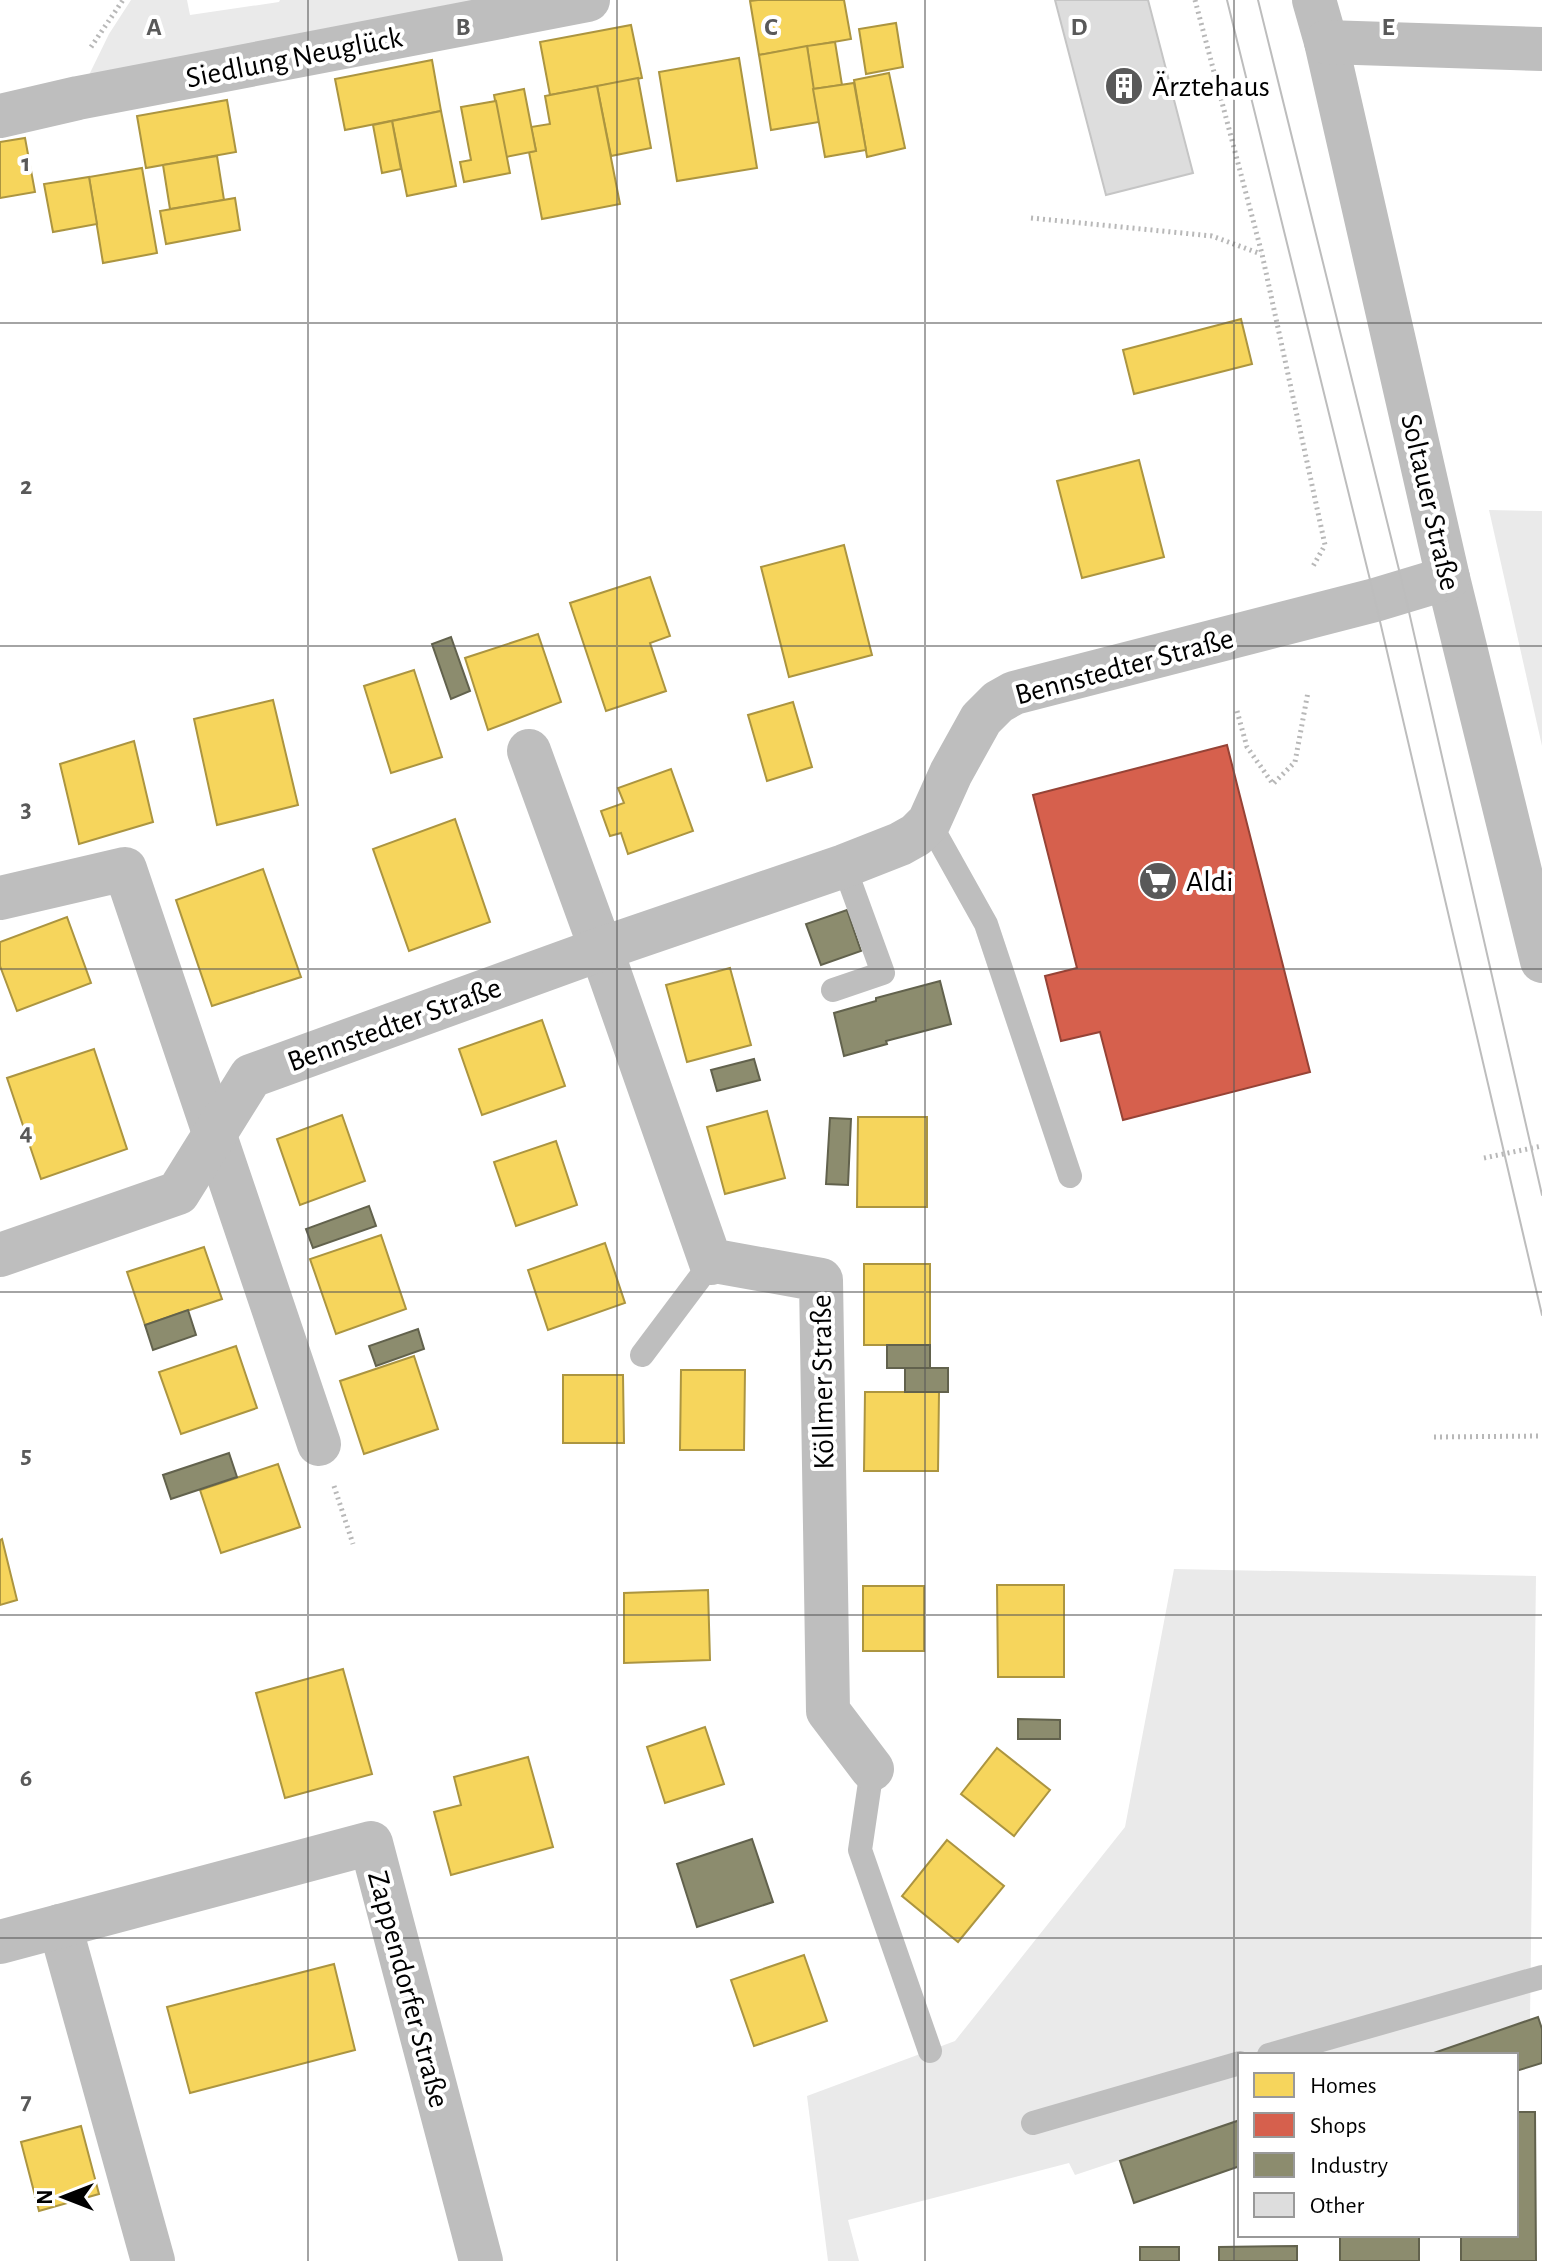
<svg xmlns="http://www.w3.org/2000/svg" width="1542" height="2261" font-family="'Alegreya Sans',sans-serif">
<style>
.green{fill:#eaeaea}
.homes{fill:#f6d55c;stroke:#ac9540;stroke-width:2}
.shops{fill:#d6604d;stroke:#964336;stroke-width:2}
.industry{fill:#8c8c6e;stroke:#62624d;stroke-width:2}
.building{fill:#ddd;stroke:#c5c5c5;stroke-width:2}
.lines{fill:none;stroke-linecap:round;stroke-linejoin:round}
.path{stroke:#b8b8b8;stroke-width:5;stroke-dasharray:2 4;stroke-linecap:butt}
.lane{stroke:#bebebe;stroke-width:24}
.street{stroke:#bebebe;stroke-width:44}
.tram{stroke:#bdbdbd;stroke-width:2}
.grid{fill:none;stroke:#595959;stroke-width:2;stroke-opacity:0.55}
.labels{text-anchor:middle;stroke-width:8;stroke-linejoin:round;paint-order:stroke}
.street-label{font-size:30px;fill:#000;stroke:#fff}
.poi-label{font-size:30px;fill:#000;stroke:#fff;text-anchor:start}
.grid-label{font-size:26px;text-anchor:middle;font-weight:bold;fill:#595959;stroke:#fff;stroke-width:8;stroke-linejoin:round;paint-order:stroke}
</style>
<rect width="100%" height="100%" fill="#fff"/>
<g class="green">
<polygon points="131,0 187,0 190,15 279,2 280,0 485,0 89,75 109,34"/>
<polygon points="1489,510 1542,511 1542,746"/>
<polygon points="1174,1569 1536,1576 1530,2019 1428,2055 1240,2055 1240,2120 1075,2175 1069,2163 848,2220 859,2261 828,2261 807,2096 955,2041 1125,1827"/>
</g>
<g class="homes">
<polygon points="758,0 844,0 851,39 759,55 750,1"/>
<polygon points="896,23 903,67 866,74 859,29"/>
<polygon points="631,25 642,78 550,95 540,42"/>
<polygon points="835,42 842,85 813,89 807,46"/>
<polygon points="807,46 819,122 771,130 759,55"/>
<polygon points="739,58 757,168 677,181 659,72"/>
<polygon points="432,60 441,111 345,130 335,79"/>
<polygon points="889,73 905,148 867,157 854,80"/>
<polygon points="638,78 651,148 611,156 597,86"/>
<polygon points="854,83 866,150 825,157 813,89"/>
<polygon points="597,86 620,204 542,219 529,152 536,151 531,127 550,124 545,96"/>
<polygon points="524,89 536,151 506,157 494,95"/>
<polygon points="227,100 236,152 146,168 137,116"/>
<polygon points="496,101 510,173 464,182 460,162 471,160 461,107"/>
<polygon points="441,111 456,186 407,196 392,121"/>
<polygon points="392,121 401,169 382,173 373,125"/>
<polygon points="25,138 35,192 0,198 0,142"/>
<polygon points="217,156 224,200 170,209 163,165"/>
<polygon points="142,168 157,253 103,263 89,177"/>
<polygon points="89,177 97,224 53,232 44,184"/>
<polygon points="235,198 240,230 166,244 160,211"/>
<polygon points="1241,319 1252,364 1134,394 1123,350"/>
<polygon points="1139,460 1164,557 1082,578 1057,481"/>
<polygon points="844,545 872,655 789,677 761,567"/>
<polygon points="650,577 670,636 650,643 666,691 606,711 570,603"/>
<polygon points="538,634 561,702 488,730 465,658"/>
<polygon points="414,670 442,757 391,773 364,686"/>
<polygon points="273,700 298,805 217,825 194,719"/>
<polygon points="793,702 812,767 767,781 748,715"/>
<polygon points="134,741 153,822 79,844 60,764"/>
<polygon points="671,769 693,831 628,854 621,833 610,836 601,811 624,803 618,788"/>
<polygon points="455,819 490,922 409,951 373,849"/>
<polygon points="263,869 301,977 212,1006 176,900"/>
<polygon points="67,917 91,983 17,1011 0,966 0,942"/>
<polygon points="730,968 751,1045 687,1062 666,985"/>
<polygon points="542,1020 565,1086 482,1115 459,1049"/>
<polygon points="94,1049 127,1149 41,1179 7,1078"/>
<polygon points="767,1111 785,1178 725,1194 707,1127"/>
<polygon points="342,1115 365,1181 300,1205 277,1139"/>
<polygon points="858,1117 927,1117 927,1207 857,1207"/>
<polygon points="556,1141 577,1205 516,1226 494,1162"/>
<polygon points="381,1235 406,1309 336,1334 310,1259"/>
<polygon points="605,1243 625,1303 548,1330 528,1270"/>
<polygon points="204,1247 222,1299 145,1325 127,1272"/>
<rect x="864" y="1264" width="66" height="81"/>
<polygon points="236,1346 257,1408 181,1434 159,1372"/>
<polygon points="414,1356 438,1429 364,1454 340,1381"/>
<polygon points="681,1370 745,1370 744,1450 680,1450"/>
<polygon points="563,1375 623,1375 624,1443 563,1443"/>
<polygon points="865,1392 939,1392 938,1471 864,1471"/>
<polygon points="278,1464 300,1527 221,1553 200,1490"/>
<polygon points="2,1539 17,1600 0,1605 0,1540"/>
<polygon points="997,1585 1064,1585 1064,1677 998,1677"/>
<rect x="863" y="1586" width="61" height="65"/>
<polygon points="708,1590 710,1660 624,1663 624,1593"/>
<polygon points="343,1669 372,1774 285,1798 256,1693"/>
<polygon points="705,1727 724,1784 665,1803 647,1747"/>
<polygon points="997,1748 1050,1790 1014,1836 961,1794"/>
<polygon points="528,1757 553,1847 451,1875 434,1812 461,1805 454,1777"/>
<polygon points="947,1840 1004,1886 958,1942 902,1896"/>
<polygon points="804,1955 827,2021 754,2046 731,1980"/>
<polygon points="334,1964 355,2050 190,2093 167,2007"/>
<polygon points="81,2126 99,2194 39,2211 21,2142"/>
</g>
<polygon class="shops" points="1227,745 1310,1072 1123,1120 1100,1032 1061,1041 1045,976 1077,968 1033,795"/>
<g class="industry">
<polygon points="451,637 470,691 451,699 432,644"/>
<polygon points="847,910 861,951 821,965 806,924"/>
<polygon points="940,981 951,1024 886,1041 887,1044 844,1056 834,1013 876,1001 876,998"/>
<polygon points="754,1059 760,1080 717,1091 711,1070"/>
<polygon points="830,1118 851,1119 848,1185 826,1184"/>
<polygon points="369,1206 376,1226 313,1248 306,1229"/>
<polygon points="188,1310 196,1335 153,1350 145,1325"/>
<polygon points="418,1329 424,1349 376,1366 369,1346"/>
<rect x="887" y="1345" width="43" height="23"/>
<rect x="905" y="1368" width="43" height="24"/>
<polygon points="229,1453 237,1477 171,1499 163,1475"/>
<polygon points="1018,1719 1060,1720 1060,1739 1018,1739"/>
<polygon points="752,1839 773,1902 697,1927 677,1864"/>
<polygon points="1538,2017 1542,2029 1542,2063 1516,2071 1516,2055 1428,2055"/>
<polygon points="1516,2112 1535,2112 1536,2261 1461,2261 1461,2235 1516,2235"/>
<polygon points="1240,2120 1240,2166 1134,2203 1120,2161"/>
<rect x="1340" y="2235" width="79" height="26"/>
<polygon points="1297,2246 1297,2261 1219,2261 1219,2247"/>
<rect x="1140" y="2247" width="39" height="14"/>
</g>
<polygon class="building" points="1055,0 1148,0 1193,173 1106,195"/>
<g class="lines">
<g class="path">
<polyline points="1195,0 1262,254 1325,545 1312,568"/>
<polyline points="91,47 123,0"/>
<polyline points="1031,218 1212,236 1261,254"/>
<polyline points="1237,711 1247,747 1273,784 1295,762 1308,692"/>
<polyline points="1484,1158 1542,1146"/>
<polyline points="1434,1437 1542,1436"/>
<polyline points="334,1486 353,1544"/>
</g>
<g class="lane">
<polyline points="929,822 986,924 1070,1176"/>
<polyline points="833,990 883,973 844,866"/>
<polyline points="642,1355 711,1263"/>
<polyline points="872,1769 860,1850 930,2051"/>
<polyline points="1269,2055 1542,1977"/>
<polyline points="1033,2123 1240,2063"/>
</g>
<g class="street">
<polyline points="1314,0 1326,42 1448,578 1542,961"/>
<polyline points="1326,42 1542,49"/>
<polyline points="0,116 78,98 588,0"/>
<polyline points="529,751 601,949 711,1263 715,1261 821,1280 828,1711 872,1769"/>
<polyline points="0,898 125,869 319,1444"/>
<polyline points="0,1255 178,1193 251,1076 601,949 844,866 900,844 916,835 929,822 951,773 981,719 998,702 1014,693 1375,600 1448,578"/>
<polyline points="60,1926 153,2261"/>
<polyline points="0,1942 371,1843 481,2261"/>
</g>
<g class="tram">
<polyline points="1227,0 1375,600 1542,1315"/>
<polyline points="1258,0 1404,590 1542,1195"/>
</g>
</g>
<path class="grid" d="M308,0v2261M617,0v2261M925,0v2261M1234,0v2261M0,323h1542M0,646h1542M0,969h1542M0,1292h1542M0,1615h1542M0,1938h1542"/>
<defs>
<symbol id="building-disc" viewBox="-11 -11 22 22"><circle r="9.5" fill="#595959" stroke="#fff"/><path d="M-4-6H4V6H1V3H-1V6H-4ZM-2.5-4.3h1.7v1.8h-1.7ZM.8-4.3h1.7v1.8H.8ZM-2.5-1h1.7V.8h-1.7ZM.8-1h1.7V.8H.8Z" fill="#fff"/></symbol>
<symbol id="supermarket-disc" viewBox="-11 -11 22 22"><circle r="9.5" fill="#595959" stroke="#fff"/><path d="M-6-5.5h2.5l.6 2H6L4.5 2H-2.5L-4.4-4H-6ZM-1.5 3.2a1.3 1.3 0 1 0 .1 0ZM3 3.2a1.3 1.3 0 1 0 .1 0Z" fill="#fff"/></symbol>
</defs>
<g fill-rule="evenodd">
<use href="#building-disc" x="1102" y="64" width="44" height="44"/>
<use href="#supermarket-disc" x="1136" y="859" width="44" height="44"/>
</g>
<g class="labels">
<g class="street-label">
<text transform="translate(294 57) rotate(-11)" y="10">Siedlung Neuglück</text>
<text transform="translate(1431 502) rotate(77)" y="10">Soltauer Straße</text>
<text transform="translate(1124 666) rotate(-15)" y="10">Bennstedter Straße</text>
<text transform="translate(394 1024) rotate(-20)" y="10">Bennstedter Straße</text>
<text transform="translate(822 1382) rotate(-91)" y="10">Köllmer Straße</text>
<text transform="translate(409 1989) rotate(75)" y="10">Zappendorfer Straße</text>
</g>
<g class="poi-label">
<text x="1152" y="96">Ärztehaus</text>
<text x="1186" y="891">Aldi</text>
</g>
</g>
<g class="grid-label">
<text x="154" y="35">A</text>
<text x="463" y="35">B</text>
<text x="771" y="35">C</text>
<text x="1079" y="35">D</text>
<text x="1388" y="35">E</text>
<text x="26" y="171">1</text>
<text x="26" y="494">2</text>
<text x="26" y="817">3</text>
<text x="26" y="1140">4</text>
<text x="26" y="1463">5</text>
<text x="26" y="1786">6</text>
<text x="26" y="2109">7</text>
</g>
<rect x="1238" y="2053" width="280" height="184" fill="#ffffff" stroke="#999999" stroke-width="2"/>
<rect x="1254" y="2073" width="40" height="24" fill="#f6d55c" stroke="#999999" stroke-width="2"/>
<text x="1310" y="2093" font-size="24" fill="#000000">Homes</text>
<rect x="1254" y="2113" width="40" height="24" fill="#d6604d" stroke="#999999" stroke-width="2"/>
<text x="1310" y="2133" font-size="24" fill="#000000">Shops</text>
<rect x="1254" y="2153" width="40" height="24" fill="#8c8c6e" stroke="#999999" stroke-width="2"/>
<text x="1310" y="2173" font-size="24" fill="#000000">Industry</text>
<rect x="1254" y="2193" width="40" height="24" fill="#dddddd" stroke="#999999" stroke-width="2"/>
<text x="1310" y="2213" font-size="24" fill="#000000">Other</text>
<g transform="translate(64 2197) rotate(270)" stroke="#ffffff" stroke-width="6" paint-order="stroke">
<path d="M0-6L14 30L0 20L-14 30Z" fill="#000000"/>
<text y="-12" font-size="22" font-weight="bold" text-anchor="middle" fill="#000000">N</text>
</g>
</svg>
